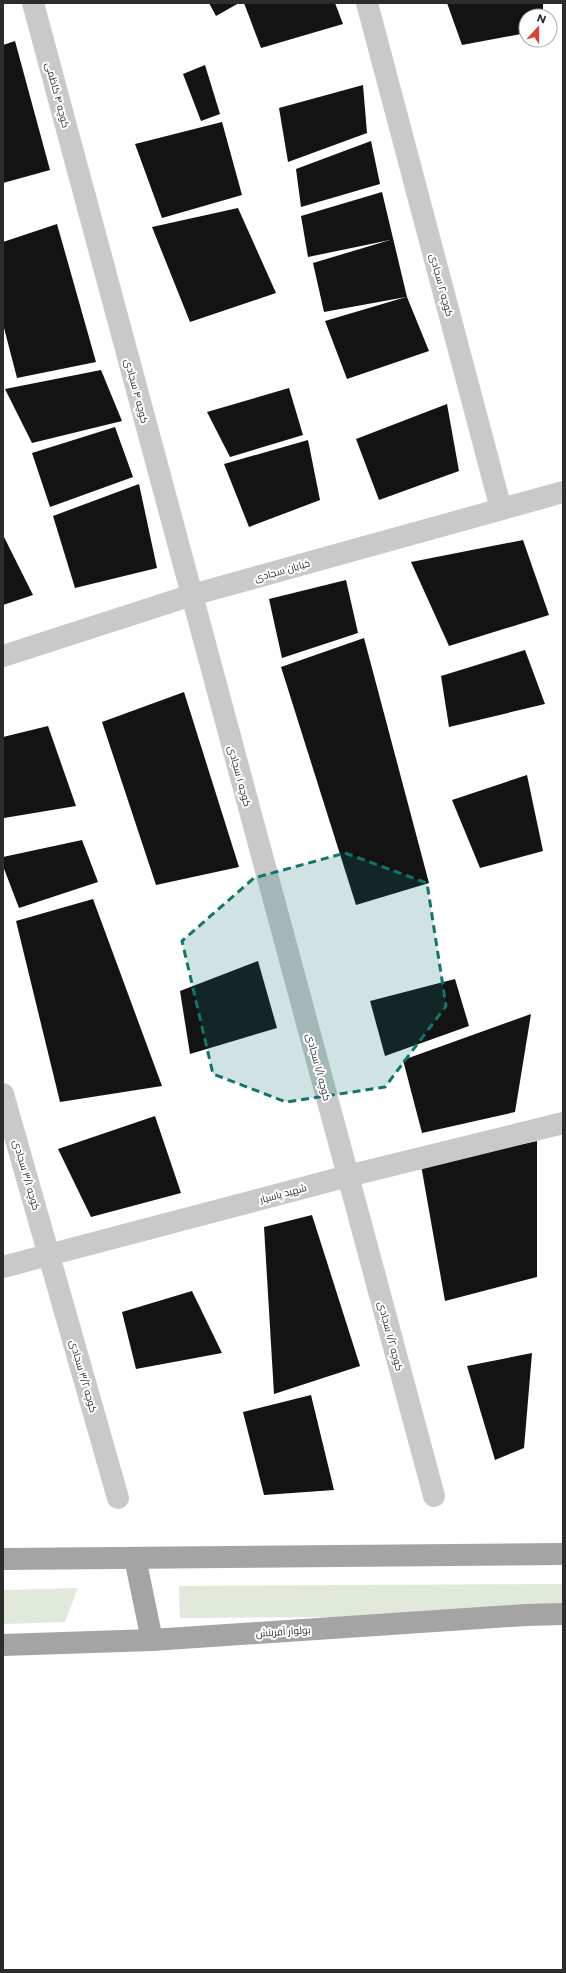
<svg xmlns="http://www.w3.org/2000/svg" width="566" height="1973" font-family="Montserrat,Cairo,sans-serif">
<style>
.green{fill:#e0e9da}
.building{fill:#131313}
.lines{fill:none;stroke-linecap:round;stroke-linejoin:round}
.minor{stroke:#c9c9c9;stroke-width:22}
.major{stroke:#a4a4a4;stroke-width:22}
.marked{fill:#0f766e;fill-opacity:0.2;stroke:#0f766e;stroke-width:3;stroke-dasharray:8 5;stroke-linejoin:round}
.labels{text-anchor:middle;stroke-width:4;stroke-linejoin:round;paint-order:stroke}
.street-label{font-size:10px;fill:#2c2c2c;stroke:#fff}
</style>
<rect width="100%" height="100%" fill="#fff"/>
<g class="green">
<polygon points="563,1584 563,1616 180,1618 179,1586"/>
<polygon points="78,1588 65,1622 3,1624 3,1590"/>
</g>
<g class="building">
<polygon points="209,3 239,3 216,16"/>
<polygon points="244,3 335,3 343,24 261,48"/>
<polygon points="447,3 543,3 543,16 526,16 526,33 462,45"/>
<polygon points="15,41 50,170 3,183 3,45"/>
<polygon points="205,65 220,114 201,121 183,74"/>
<polygon points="363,85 367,133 288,162 279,108"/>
<polygon points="222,122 242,195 162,218 135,144"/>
<polygon points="371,141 380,184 301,207 296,169"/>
<polygon points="382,192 407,297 429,351 347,379 325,321 406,297 324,312 313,263 390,240 308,257 301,216"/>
<polygon points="238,208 276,293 190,322 152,227"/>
<polygon points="57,224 96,362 17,378 3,324 3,242"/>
<polygon points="101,370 122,421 32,443 5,389"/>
<polygon points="289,388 303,435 230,457 207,412"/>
<polygon points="447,404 459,471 379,500 356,439"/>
<polygon points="115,427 133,477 50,507 32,453"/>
<polygon points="308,440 320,500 249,527 224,464"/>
<polygon points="139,484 157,568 75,588 53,516"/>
<polygon points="3,535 33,595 3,605"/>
<polygon points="523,540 549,615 449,646 411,562"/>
<polygon points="346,580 358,633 282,658 269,599"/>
<polygon points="364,638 429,883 356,905 281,667"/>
<polygon points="525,650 545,704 449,727 441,676"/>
<polygon points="184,692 239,867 156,885 102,722"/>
<polygon points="48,726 76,806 4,818 3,815 3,737"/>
<polygon points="527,775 543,851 480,868 452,800"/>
<polygon points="82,840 98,882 19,908 3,866 3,857"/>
<polygon points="93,899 162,1086 60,1102 16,921"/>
<polygon points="258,961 277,1028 190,1054 180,991"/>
<polygon points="455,979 469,1026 385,1056 370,1001"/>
<polygon points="531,1014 515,1112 422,1133 403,1060"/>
<polygon points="155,1116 181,1193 91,1217 58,1149"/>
<polygon points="537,1141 537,1277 445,1301 421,1165"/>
<polygon points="312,1215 360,1366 274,1394 264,1227"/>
<polygon points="192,1291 222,1353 136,1369 122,1312"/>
<polygon points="532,1353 524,1448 495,1460 467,1366"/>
<polygon points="311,1395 334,1490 264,1495 243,1412"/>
</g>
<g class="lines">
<g class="minor">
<polyline points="33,3 434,1496"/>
<polyline points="367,3 501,509"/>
<polyline points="3,656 192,595 563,492"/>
<polyline points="3,1094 118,1498"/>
<polyline points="3,1267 348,1176 563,1123"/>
</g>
<g class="major">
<polyline points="135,1558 152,1640"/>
<polyline points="3,1559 563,1554"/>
<polyline points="3,1645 152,1640 526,1615 563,1614"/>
</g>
</g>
<path class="marked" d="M345,853l82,30 19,123 -61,81 -99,15 -73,-28 -31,-133 72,-63z"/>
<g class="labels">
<g class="street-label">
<text transform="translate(58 95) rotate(75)" y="4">کوچه ۴ کاظمی</text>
<text transform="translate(442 285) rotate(75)" y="4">کوچه ۲ سجادی</text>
<text transform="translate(137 391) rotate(75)" y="4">کوچه ۴ سجادی</text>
<text transform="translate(282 570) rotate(-16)" y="4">خیابان سجادی</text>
<text transform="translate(240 776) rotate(75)" y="4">کوچه ۱ سجادی</text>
<text transform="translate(319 1067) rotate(75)" y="4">کوچه ۱/۱ سجادی</text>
<text transform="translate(27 1175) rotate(74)" y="4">کوچه ۳/۱ سجادی</text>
<text transform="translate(283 1193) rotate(-15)" y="4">شهید پاسیار</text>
<text transform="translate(391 1336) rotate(75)" y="4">کوچه ۱/۲ سجادی</text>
<text transform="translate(84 1376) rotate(74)" y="4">کوچه ۳/۲ سجادی</text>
<text transform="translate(283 1631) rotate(-4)" y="4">بولوار آفرینش</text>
</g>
</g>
<rect width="566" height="1973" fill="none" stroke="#2c2c2c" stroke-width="8"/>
<g transform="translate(538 28) rotate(21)"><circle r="19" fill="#ffffff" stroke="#ababab"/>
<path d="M0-3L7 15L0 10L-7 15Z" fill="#dd4134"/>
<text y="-6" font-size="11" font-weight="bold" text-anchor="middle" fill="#2c2c2c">N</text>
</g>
</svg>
